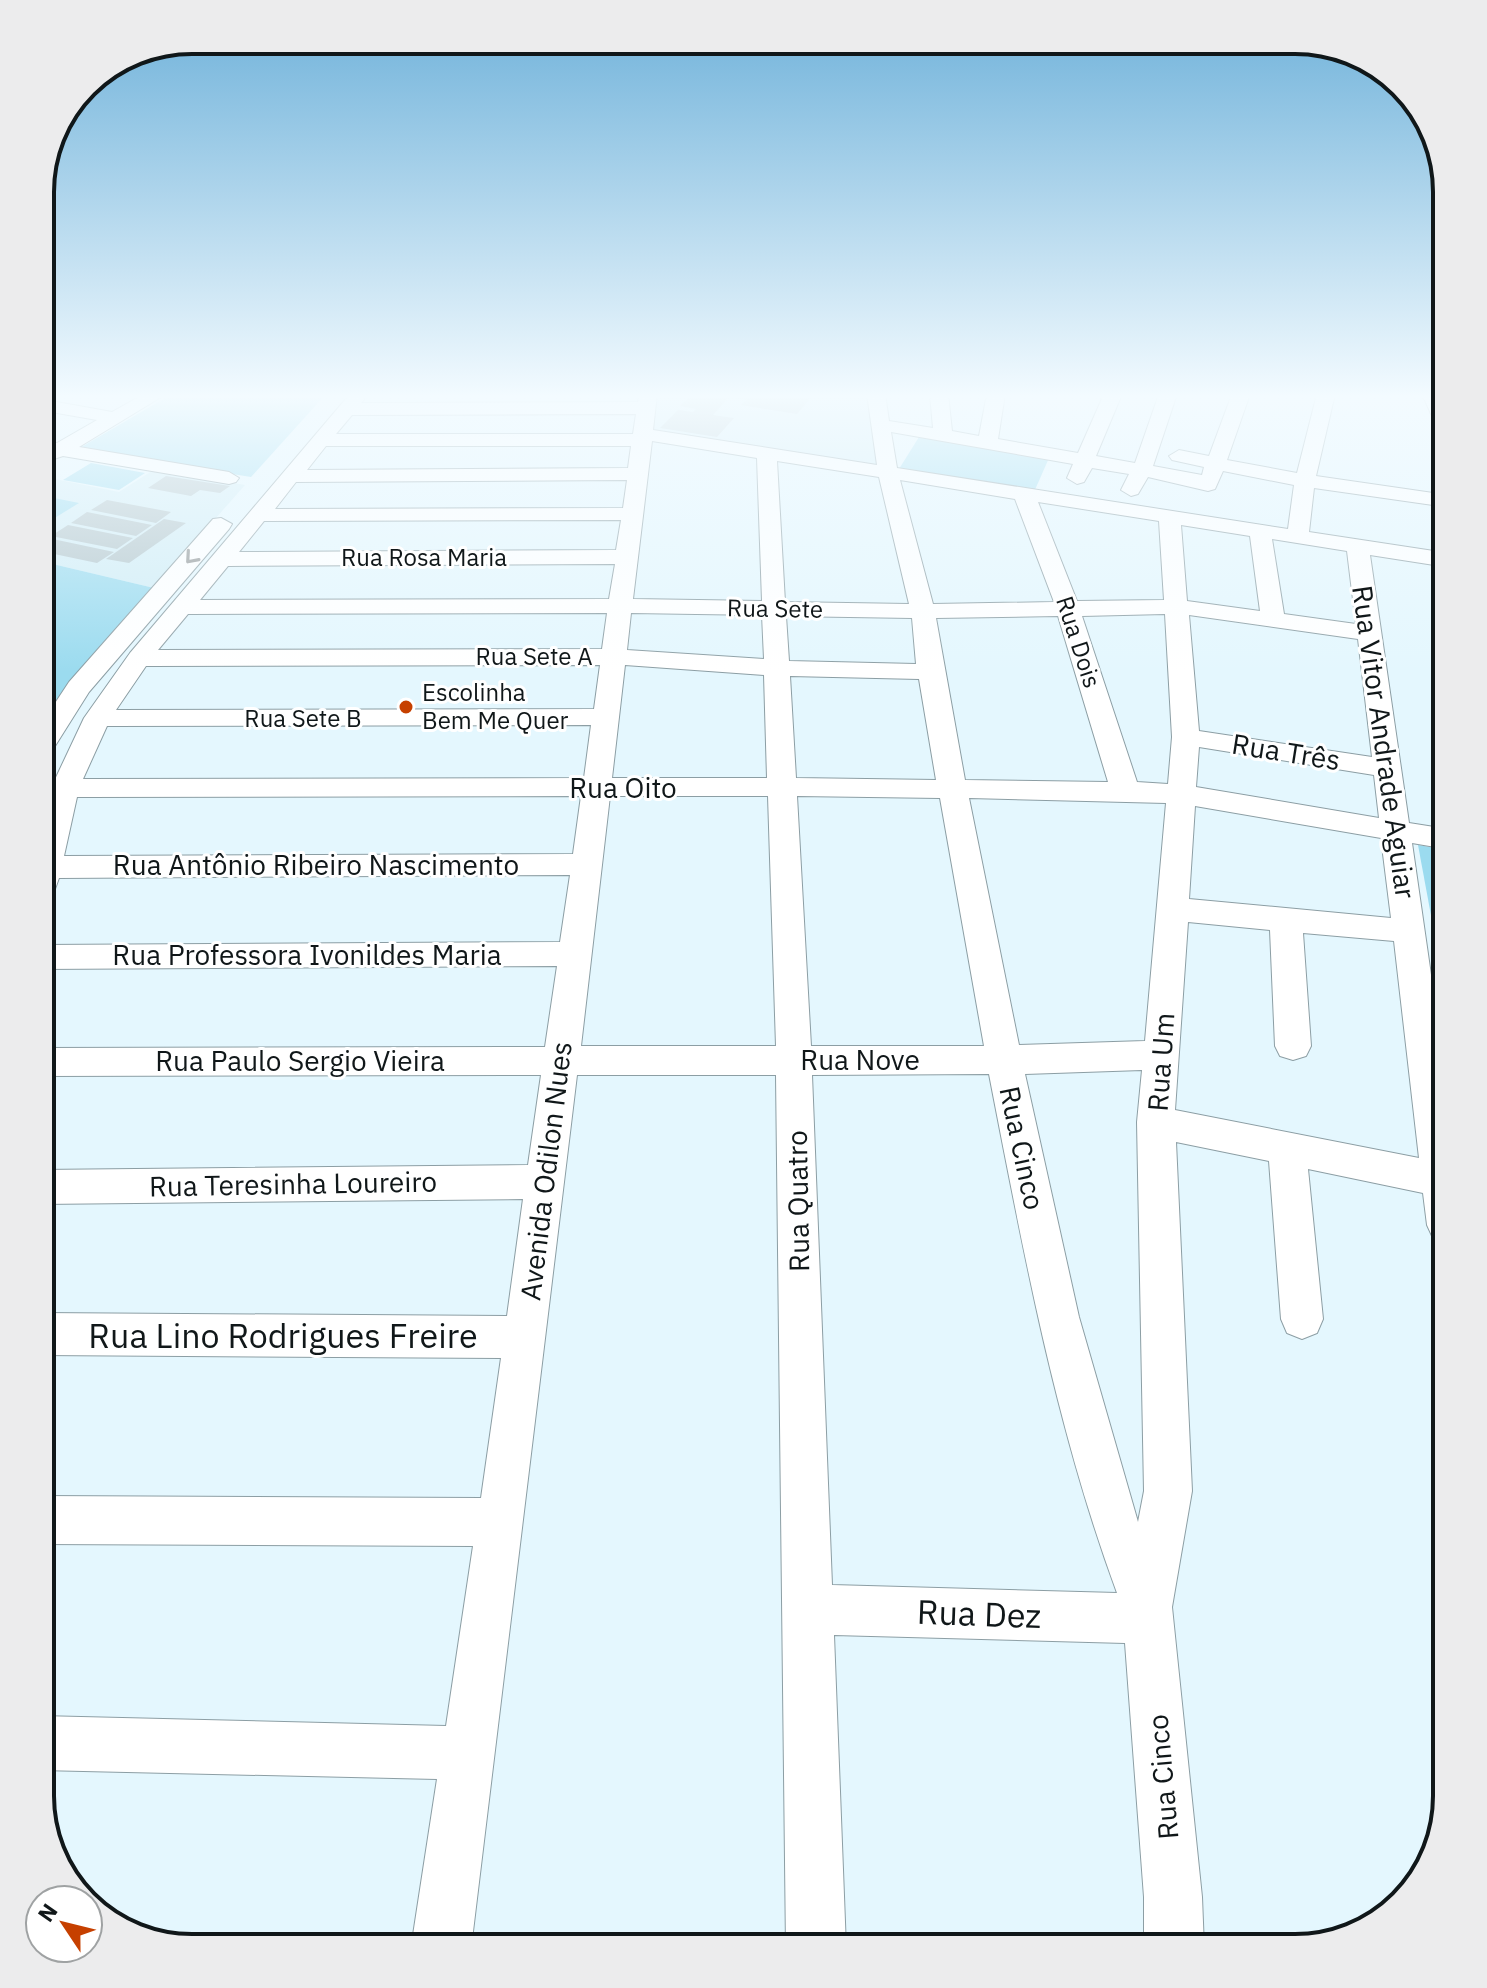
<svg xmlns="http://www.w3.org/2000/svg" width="1487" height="1988" font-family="'IBM Plex Sans',sans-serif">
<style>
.built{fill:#d1edf6}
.green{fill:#9bdbef}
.building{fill:#b2c5cb}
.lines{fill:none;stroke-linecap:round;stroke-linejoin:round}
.minor-casing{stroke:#8c9ea4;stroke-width:2}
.minor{fill:#fff;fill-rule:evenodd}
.oneway{stroke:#939798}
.poi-dot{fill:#c64000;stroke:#fff;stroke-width:3}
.labels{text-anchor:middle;stroke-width:6;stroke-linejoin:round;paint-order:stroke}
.far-street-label{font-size:24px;fill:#101719;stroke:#fff}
.far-poi-label{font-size:24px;fill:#101719;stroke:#fff;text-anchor:start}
.street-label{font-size:28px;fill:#101719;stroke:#fff}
.near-street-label{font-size:34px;fill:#101719;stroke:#fff}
.rim{fill:none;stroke:#101719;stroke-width:4}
</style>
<rect width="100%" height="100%" fill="#e4f7fe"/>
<g class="built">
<polygon points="655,394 869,394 880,467 650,431"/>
<polygon points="155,469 245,485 154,588 40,561 40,476 119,492"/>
</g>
<g class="green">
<polygon points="172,394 326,394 251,477 78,449"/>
<polygon points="919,437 1049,458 1034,492 899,469"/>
<polygon points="91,463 145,473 119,490 63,480"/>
<polygon points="44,496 79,503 40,527 40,498"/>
<polygon points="40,561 154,588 57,708 40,699"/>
<polygon points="1418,845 1447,850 1447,1002"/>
</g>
<g class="building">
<polygon points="692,394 814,394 797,414 741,405 746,400 729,397 713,415 734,418 717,437 660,428 678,410 693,412 696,409 680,406"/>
<polygon points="166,476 230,486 220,493 200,490 191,496 148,488"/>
<polygon points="107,500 171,512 156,523 91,510"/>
<polygon points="87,512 152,525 136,536 71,523"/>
<polygon points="164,519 186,523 129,563 106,559"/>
<polygon points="68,525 133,538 117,549 51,536"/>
<polygon points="48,538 114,552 97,563 40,551 40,543"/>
</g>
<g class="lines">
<defs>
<g id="minor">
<polygon points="144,394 166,394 79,447 229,472 239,478 236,482 229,484 63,456 54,459 40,452 40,440 57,443 97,420 40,410 40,399 112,412"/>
<path d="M350,394h18l-7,9 277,-1 1,-8h18l-4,36 224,35 -10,-71h18l4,27 44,7 -3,-34h18l4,37 27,5 8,-42h18l-7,45 80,14 26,-59h18l-26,62 39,7 24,-69h18l-24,72 49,9 2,-8 -32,-7 -3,-4 10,-6 30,6 23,-62h18l-23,66 70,13 20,-79h18l-19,82 131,19v12l-133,-19 -5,44 138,21v14l-77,-12 39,268 38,6v20l-35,-6 35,243v157l-14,-5 -6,-13 -4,-32 -115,-24 15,150 -6,14 -15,6 -15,-6 -6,-14 -12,-158 -93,-19 16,349 -20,116 30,290 2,51h-60v-51l-19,-254 -291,-8 12,313h-60l-10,-873h-199l-106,873h-60l26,-169 -397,-9v-54l406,10 27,-180 -433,-2v-48l441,2 20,-140 -461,-3v-42l467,3 16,-117 -483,5v-34l488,-5 13,-90 -501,1v-28l505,-1 12,-81 -517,3v-24l520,-3 10,-67 -511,3 -8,22 -11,3v-74l11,-41 33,-70 46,-65zM636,414l-3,20h-297l16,-19zM891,432l182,32 -6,14 10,6 7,-2 8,-14 37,6 -8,16 10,6 7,-2 10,-17 60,14 7,-2 8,-18 71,14 -6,44 -391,-61zM652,441l105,17 5,143 -129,-2zM326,446h305l-3,22 -321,2zM777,461l102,16 30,127 -124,-2zM627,480l-4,28 -348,1 21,-27zM900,480l115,19 39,103 -121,2zM1038,502l121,19 5,79 -87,1zM621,520l-5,30 -377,2 25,-31zM1181,525l69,11 10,75 -73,-10zM1272,539l75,12 9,73 -72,-10zM615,564l-6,35 -409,1 28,-34zM607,613l-5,36 -444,1 30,-36zM631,613l131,2 2,44 -137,-9zM1165,614l7,123 -4,47 -31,-2 -55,-166zM1189,615l169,24 14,118 -173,-26zM786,616l126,2 4,46 -127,-3zM1058,616l50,166 -143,-2 -29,-162zM600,665l-6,44 -478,1 30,-44zM625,665l139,10 3,103h-155zM790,676l129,3 17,101 -140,-2zM591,725l-7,53 -501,1 24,-53zM1199,747l175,28 5,43 -183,-31zM581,796l-8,58 -509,2 13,-59zM610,796h158l8,250h-195zM797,796l143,2 44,248h-173zM969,798l197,5 -21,238 -126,4zM1195,806l186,32 10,80 -202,-19zM1188,922l82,8 5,116 5,10 13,4 13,-4 5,-10 -8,-113 91,8 25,217 -244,-48zM1142,1070l-5,52 7,369 -6,31 -59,-205 -54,-243zM989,1074c34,175 66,351 128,519l-285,-8 -20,-510z"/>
<polygon points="1422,394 1440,394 1447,409 1447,421 1432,416"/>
<polygon points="221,518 232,524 229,529 89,692 50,754 40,756 40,726 69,682 213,519"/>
</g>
</defs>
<use href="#minor" class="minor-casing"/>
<use href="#minor" class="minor"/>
</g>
<defs><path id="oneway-chevron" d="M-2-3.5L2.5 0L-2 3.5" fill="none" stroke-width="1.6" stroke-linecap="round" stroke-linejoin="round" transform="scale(2)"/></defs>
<use class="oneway" href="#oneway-chevron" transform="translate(191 558) rotate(131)"/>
<linearGradient id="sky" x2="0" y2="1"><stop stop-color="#6cb0d9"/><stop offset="0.59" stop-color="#f3fbff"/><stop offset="1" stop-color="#f3fbff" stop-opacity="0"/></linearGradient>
<rect width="1487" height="672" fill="url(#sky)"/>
<circle class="poi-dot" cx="406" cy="707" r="8"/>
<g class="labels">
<g class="far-street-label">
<text x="424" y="566">Rua Rosa Maria</text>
<text transform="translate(775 609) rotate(1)" y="8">Rua Sete</text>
<text transform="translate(1078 642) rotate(72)" y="8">Rua Dois</text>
<text x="534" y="665">Rua Sete A</text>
<text x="303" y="727">Rua Sete B</text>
</g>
<g class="far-poi-label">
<text x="422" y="701">Escolinha<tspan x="422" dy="28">Bem Me Quer</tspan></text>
</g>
<g class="street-label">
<text transform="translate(1384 742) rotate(82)" y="10">Rua Vitor Andrade Aguiar</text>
<text transform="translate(1286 752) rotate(9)" y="10">Rua Três</text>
<text x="623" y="798">Rua Oito</text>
<text x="316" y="875">Rua Antônio Ribeiro Nascimento</text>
<text x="307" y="965">Rua Professora Ivonildes Maria</text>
<text x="860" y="1070">Rua Nove</text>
<text x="300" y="1071">Rua Paulo Sergio Vieira</text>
<text transform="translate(1161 1062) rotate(-86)" y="10">Rua Um</text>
<text transform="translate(1022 1148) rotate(78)" y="10">Rua Cinco</text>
<text transform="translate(546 1171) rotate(-83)" y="10">Avenida Odilon Nues</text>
<text transform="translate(293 1184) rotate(-1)" y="10">Rua Teresinha Loureiro</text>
<text transform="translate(798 1201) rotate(-91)" y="10">Rua Quatro</text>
<text transform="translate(1163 1777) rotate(-95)" y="10">Rua Cinco</text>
</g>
<g class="near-street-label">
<text x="283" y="1348">Rua Lino Rodrigues Freire</text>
<text transform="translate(979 1614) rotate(2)" y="12">Rua Dez</text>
</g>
</g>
<path d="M0 0H1487V1988H0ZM192 54H1295A138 138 0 0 1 1433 192V1796A138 138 0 0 1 1295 1934H192A138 138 0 0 1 54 1796V192A138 138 0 0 1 192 54Z" fill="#ececed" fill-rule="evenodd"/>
<path class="rim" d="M192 54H1295A138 138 0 0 1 1433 192V1796A138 138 0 0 1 1295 1934H192A138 138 0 0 1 54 1796V192A138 138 0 0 1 192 54Z"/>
<g transform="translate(64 1924) rotate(305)"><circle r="38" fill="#ffffff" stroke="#9fa2a3" stroke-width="2"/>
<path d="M0-6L14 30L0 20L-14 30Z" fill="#c64000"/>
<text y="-12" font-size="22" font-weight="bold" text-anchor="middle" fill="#101719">N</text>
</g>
</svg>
